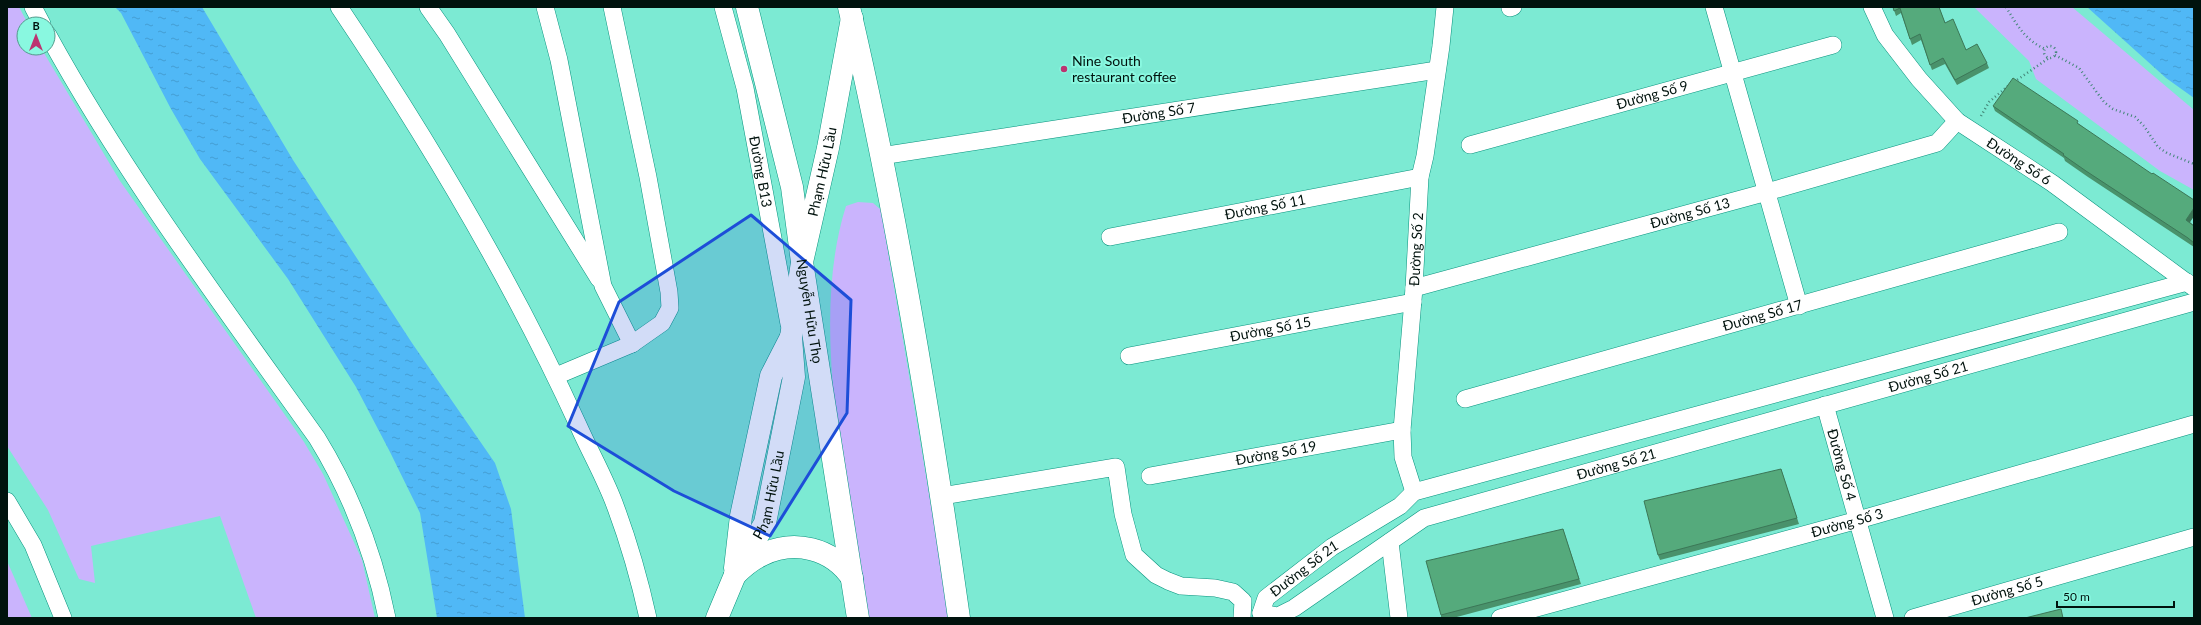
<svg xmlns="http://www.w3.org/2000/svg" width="2201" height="625" font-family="Lato,sans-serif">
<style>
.green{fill:#cab4fd}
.water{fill:url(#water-ripples)}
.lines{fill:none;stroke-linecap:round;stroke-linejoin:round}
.street-casing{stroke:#07937e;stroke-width:18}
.secondary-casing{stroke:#07937e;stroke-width:23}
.primary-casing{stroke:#07937e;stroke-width:23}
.path{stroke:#438677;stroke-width:2.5;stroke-dasharray:1 3;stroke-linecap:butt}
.street{stroke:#fff;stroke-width:17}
.secondary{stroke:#fff;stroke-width:22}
.primary{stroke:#fff;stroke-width:22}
.wall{fill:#49926b}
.shaded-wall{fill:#3c7757}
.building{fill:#55aa7c;stroke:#3c7757}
.marked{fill:#1d4ed8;fill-opacity:0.2;stroke:#1d4ed8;stroke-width:3;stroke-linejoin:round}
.poi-dot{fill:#bc3370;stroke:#89f8e0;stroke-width:1.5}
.labels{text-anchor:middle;stroke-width:4;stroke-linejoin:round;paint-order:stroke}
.poi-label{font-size:14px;fill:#00120d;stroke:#89f8e0;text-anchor:start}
.street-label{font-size:14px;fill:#00120d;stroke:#89f8e0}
</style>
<defs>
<pattern id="water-ripples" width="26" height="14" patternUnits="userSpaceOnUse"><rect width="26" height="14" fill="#50b8f6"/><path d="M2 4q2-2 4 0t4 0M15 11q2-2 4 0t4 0" fill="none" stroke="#449dd2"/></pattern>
</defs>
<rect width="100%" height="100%" fill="#7cead3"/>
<g class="green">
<polygon points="7,7 19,7 28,24 24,24 24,48 41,48 120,181 304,442 323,474 362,560 375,618 256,618 220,516 91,546 95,583 79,579 48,510 7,446"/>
<polygon points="1974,7 2072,7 2194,110 2194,190 2160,171 2036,79 2029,61"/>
<path d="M858,202l15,1 8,7 69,408h-81l-36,-231c-5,-60 -5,-124 13,-181z"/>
<polygon points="7,561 32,618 7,618"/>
</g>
<g class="water">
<polygon points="115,7 202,7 293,160 412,343 495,463 511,509 525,618 437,618 420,513 390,452 356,387 288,279 200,159 171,109 121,13"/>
<polygon points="2087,7 2194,7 2194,98 2166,78"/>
</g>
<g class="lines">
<defs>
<g id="street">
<polyline points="33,7 42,24"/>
<path d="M339,7c90,134 173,273 240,420 12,27 27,53 37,81 13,35 24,74 32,110"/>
<polyline points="428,7 447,34 599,279"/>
<polyline points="545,7 559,60 603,286 632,344"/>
<path id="s1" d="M723,7l22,81 44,236"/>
<polyline points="1714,7 1799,306"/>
<path id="s2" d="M1872,7l13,28 34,44 38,42 95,62 141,104"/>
<polyline points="1510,8 1513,7"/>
<path d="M48,35c78,142 175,271 269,403 35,57 57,115 70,180"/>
<path id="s3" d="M1470,145l363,-100"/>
<path id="s4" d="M881,156l556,-86"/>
<path id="s5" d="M1110,237l310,-60"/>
<path id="s6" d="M1414,288l353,-96 170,-49 20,-22"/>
<path id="s7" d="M1129,356l284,-54"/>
<polyline points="556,376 632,344 662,323 670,308 669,292 648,177 612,7"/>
<path id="s8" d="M1465,399l594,-167"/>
<path id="s9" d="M1825,405l60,213"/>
<path id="s10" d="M1150,476l252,-46"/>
<path id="s11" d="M1414,492l-11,-35 -1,-27 12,-142 6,-111 5,-21 16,-110 4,-39"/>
<polyline points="942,496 1116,467 1123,514 1134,555 1156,575 1168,581 1181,586 1215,588 1233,592 1243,601 1242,618"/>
<polyline points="7,501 33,545 63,618"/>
<polyline points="1390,542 1399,618"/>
<path id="s12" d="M1261,613l5,-15 66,-51 68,-41 14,-14 773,-210"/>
<path id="s13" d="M1261,613l17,3 16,-8 130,-90 770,-216"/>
<path id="s14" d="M1500,618l358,-98 336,-96"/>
<path id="s15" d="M1913,618l281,-81"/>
</g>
<g id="secondary">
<polyline points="735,568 741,516 771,376 791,337"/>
<path id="s16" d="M717,618l18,-43 30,-52 29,-146 -3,-40 11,-75 26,-114 24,-130"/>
</g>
<g id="primary">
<path id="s17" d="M747,7l45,180 10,75 56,356"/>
<path d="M849,7c47,201 81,406 110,611"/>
<path d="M735,575c8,-8 16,-15 27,-20 32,-16 70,-7 90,23"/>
</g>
</defs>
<use href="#street" class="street-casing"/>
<use href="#secondary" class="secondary-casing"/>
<use href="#primary" class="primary-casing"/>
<g class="path">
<path d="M2006,7c11,18 19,33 39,42"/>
<circle cx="2050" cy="52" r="6"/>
<polyline points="2055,55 2079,68 2104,102 2113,109 2135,117 2144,126 2158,147 2167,153 2194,164"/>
<polyline points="2014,82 2049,58"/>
<polyline points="1981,116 1989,102 2008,86"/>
</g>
<use href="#street" class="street"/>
<use href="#secondary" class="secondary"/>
<use href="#primary" class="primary"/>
</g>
<g class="wall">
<polygon points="1893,7 1939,7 1945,23 1966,50 1987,63 1989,68 1957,85 1945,64 1932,70 1921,40 1912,45 1901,13 1896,16"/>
<polygon points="1993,106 2079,124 2194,216 2190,222 2194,226 2194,247 2088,177 2065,161 2064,158 1995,111"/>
<polygon points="1781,469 1799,524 1660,560 1658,555"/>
<polygon points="1563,529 1581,584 1453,618 1441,618 1441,615"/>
</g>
<polygon class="shaded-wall" points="2194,208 2194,216 2188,225 2186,220"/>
<g class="building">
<polygon points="1893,7 1939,7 1945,23 1953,19 1966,50 1977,44 1987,63 1955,80 1943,58 1930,65 1920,34 1910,39 1900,8 1894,11"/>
<polygon points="2013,78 2078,121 2077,123 2152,174 2153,173 2194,200 2194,208 2186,220 2194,226 2194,243 2188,238 2086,171 2063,155 2064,154 1993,106"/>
<polygon points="1781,469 1797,518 1658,555 1644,501"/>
<polygon points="1563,529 1579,579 1441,615 1426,561"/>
<polygon points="2061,609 2063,618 2025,618"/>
</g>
<path class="marked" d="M751,215l100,85 -4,113 -77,123 -96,-45 -106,-65 51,-124z"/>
<circle class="poi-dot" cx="1064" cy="69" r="4"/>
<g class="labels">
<g class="poi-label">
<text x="1072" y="66">Nine South<tspan x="1072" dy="16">restaurant coffee</tspan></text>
</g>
<g class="street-label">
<text dy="5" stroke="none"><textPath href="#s3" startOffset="189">Đường Số 9</textPath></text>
<text dy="5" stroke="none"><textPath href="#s4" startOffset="281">Đường Số 7</textPath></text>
<text dy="5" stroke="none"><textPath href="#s2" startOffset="217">Đường Số 6</textPath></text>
<text dy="5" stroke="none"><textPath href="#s1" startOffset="169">Đường B13</textPath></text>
<text dy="5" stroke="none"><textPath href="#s16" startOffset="464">Phạm Hữu Lầu</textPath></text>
<text dy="5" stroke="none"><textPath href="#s5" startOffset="158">Đường Số 11</textPath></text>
<text dy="5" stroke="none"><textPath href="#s6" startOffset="286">Đường Số 13</textPath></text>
<text dy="5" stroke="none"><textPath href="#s11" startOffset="245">Đường Số 2</textPath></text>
<text dy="5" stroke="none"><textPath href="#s17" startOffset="311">Nguyễn Hữu Thọ</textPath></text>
<text dy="5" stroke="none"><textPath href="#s8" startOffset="309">Đường Số 17</textPath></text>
<text dy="5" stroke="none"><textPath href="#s7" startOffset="144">Đường Số 15</textPath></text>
<text dy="5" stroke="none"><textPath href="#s13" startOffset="717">Đường Số 21</textPath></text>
<text dy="5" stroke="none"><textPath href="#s10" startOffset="128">Đường Số 19</textPath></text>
<text dy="5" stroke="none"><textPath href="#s13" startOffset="393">Đường Số 21</textPath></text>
<text dy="5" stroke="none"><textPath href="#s9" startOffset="62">Đường Số 4</textPath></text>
<text dy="5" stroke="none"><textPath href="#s16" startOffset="135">Phạm Hữu Lầu</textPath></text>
<text dy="5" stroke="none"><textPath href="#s14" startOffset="360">Đường Số 3</textPath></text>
<text dy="5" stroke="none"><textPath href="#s12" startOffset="64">Đường Số 21</textPath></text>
<text dy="5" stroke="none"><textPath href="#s15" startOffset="98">Đường Số 5</textPath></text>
</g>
</g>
<rect width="2201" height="625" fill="none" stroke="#00120d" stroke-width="16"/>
<g transform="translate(36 36)"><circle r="19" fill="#89f8e0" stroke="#529c8c"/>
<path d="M0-3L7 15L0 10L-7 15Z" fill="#bc3370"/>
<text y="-6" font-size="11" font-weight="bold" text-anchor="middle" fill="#00120d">B</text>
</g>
<path d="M2057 601v6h117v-6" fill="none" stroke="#00120d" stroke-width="2"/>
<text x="2063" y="601" font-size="12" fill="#00120d" stroke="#89f8e0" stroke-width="3" paint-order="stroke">50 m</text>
</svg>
